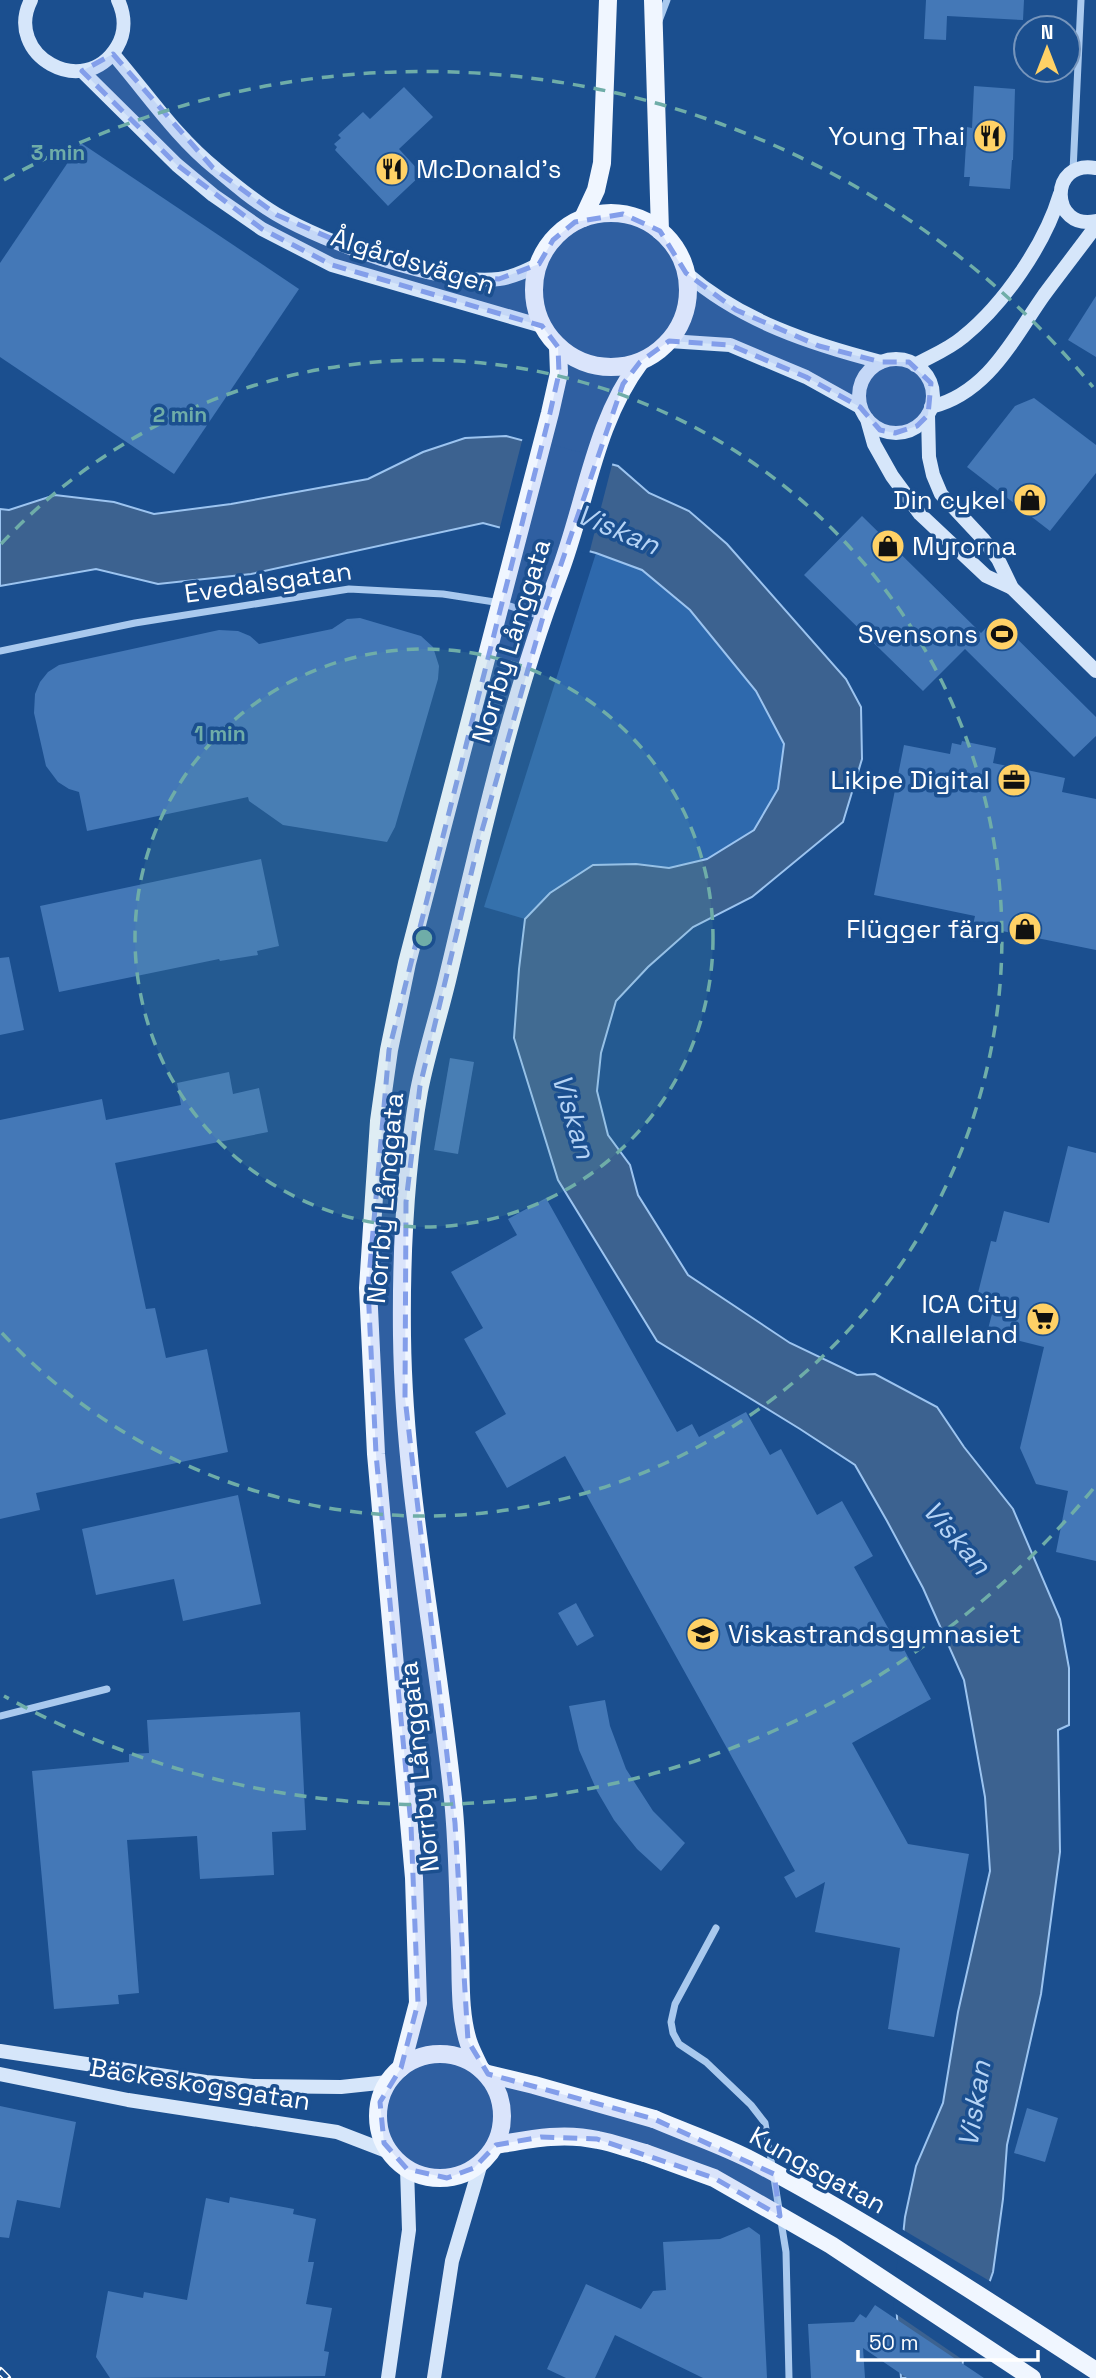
<svg xmlns="http://www.w3.org/2000/svg" width="1096" height="2378" font-family="'Space Grotesk',sans-serif">
<style>
.green{fill:#2e69ad}
.water{fill:#3c6290;stroke:#9cc4f0;stroke-width:2}
.pier{fill:#1b4f8f}
.building{fill:#4478b7}
.lines{fill:none;stroke-linecap:round;stroke-linejoin:round}
.street{stroke:#a9c9ee;stroke-width:7}
.secondary{stroke:#d6e6fa;stroke-width:14}
.primary{stroke:#f0f6ff;stroke-width:18}
.rail-casing{stroke:#fff;stroke-width:8}
.rail{stroke:#1b4f8f;stroke-width:5;stroke-dasharray:16;stroke-linecap:butt}
.primary-bridge{stroke:#f0f6ff;stroke-width:18}
.marked{fill:#839eea;fill-opacity:0.2;stroke:#839eea;stroke-width:5;stroke-dasharray:14 9;stroke-linejoin:round}
.ring{fill:none;stroke:#6fada8;stroke-width:3.5;stroke-dasharray:12 9}
.labels{text-anchor:middle;stroke-width:7;stroke-linejoin:round;paint-order:stroke}
.poi-label{font-size:26px;fill:#fff;stroke:#1b4f8f;text-anchor:end}
.street-label{font-size:26px;fill:#fff;stroke:#1b4f8f}
.water-label{font-size:28px;font-style:italic;fill:#b5d3f5;stroke:#1b4f8f}
.centre{fill:#6fada8;stroke:#1b4f8f;stroke-width:3.5}
.ring-label{font-size:21px;text-anchor:middle;font-weight:bold;fill:#6fada8;stroke:#1b4f8f;stroke-width:7;stroke-linejoin:round;paint-order:stroke}
</style>
<rect width="100%" height="100%" fill="#1b4f8f"/>
<polygon class="green" points="596,553 642,570 690,610 756,691 784,744 778,789 754,830 707,859 669,868 636,864 550,893 525,919 484,907"/>
<polygon class="water" points="506,436 618,466 649,493 689,511 727,544 846,679 861,707 862,759 843,822 752,897 693,927 648,967 616,1001 601,1053 597,1091 608,1135 630,1165 638,1195 688,1275 790,1343 857,1375 875,1374 937,1407 964,1447 1013,1509 1060,1619 1069,1668 1069,1725 1058,1730 1060,1852 1041,1994 1007,2145 1003,2199 993,2272 964,2355 960,2378 901,2378 896,2302 905,2217 916,2166 943,2103 958,2012 990,1871 985,1797 964,1680 923,1588 887,1521 855,1465 800,1429 657,1341 558,1180 514,1038 519,969 525,919 550,893 593,865 636,864 669,868 707,859 754,830 778,789 784,744 756,691 690,610 642,570 596,553 483,523 251,574 158,584 96,569 0,586 0,509 9,510 55,495 114,502 154,514 231,504 368,479 423,452 465,438"/>
<g class="pier">
<polygon points="523,437 613,461 589,554 499,531"/>
<polygon points="900,2228 993,2283 966,2362 893,2312"/>
</g>
<g class="building">
<polygon points="926,0 1024,0 1023,20 947,16 946,40 924,39"/>
<polygon points="974,86 1015,89 1013,160 1012,160 1010,189 969,186 970,177 964,177 967,127 972,128"/>
<polygon points="404,87 433,117 399,149 422,174 388,206 335,150 337,147 334,144 341,138 338,135 363,112 370,119"/>
<polygon points="81,143 299,289 174,474 0,357 0,263"/>
<polygon points="1096,296 1096,357 1068,340"/>
<polygon points="1034,398 1096,445 1096,473 1050,531 967,467 1015,406"/>
<polygon points="862,516 981,633 996,618 1096,717 1096,736 1074,757 965,649 923,691 804,575"/>
<polygon points="360,618 421,636 433,647 439,666 438,679 395,827 387,842 283,825 249,801 248,797 87,831 79,792 69,789 58,782 46,766 34,713 35,694 40,682 48,672 59,665 219,630 238,631 250,636 259,644 332,629 347,619"/>
<polygon points="962,741 996,748 993,763 1065,778 1062,792 1096,799 1096,950 973,925 975,916 874,895 904,745 950,754 952,743 961,745"/>
<polygon points="261,859 279,946 257,951 258,955 220,961 219,959 59,992 40,906"/>
<polygon points="9,957 24,1030 0,1035 0,958"/>
<polygon points="450,1058 474,1062 458,1154 434,1150"/>
<polygon points="229,1072 233,1094 259,1088 268,1132 115,1163 146,1309 155,1308 166,1358 207,1349 228,1452 36,1493 40,1510 0,1519 0,1120 102,1099 106,1120 181,1105 177,1083"/>
<polygon points="1068,1146 1096,1153 1096,1561 1056,1552 1068,1491 1036,1484 1020,1448 1044,1347 987,1333 994,1306 976,1301 991,1241 996,1242 1004,1211 1049,1223"/>
<polygon points="546,1198 677,1432 692,1424 699,1437 746,1412 770,1455 781,1449 817,1515 842,1501 873,1556 854,1567 892,1635 895,1633 931,1699 852,1743 908,1844 969,1854 934,2037 888,2029 900,1948 815,1932 825,1882 796,1898 784,1877 795,1871 565,1456 507,1488 475,1432 506,1414 464,1339 483,1328 451,1272 517,1235 508,1219"/>
<polygon points="238,1495 261,1604 183,1621 174,1579 96,1595 82,1529"/>
<polygon points="576,1603 594,1636 577,1646 558,1613"/>
<polygon points="605,1700 610,1726 626,1769 653,1811 685,1843 661,1871 637,1849 614,1820 597,1791 579,1750 569,1706"/>
<polygon points="300,1712 306,1830 272,1832 274,1875 200,1879 197,1836 127,1840 139,1993 118,1995 119,2004 54,2009 32,1771 129,1762 129,1754 149,1753 147,1720"/>
<polygon points="0,2106 76,2122 60,2208 17,2200 9,2238 0,2237"/>
<polygon points="1027,2108 1058,2118 1045,2162 1014,2153"/>
<polygon points="230,2197 294,2209 293,2214 316,2219 308,2262 314,2262 306,2304 332,2308 324,2351 329,2352 325,2376 110,2378 96,2357 108,2291 143,2298 144,2292 187,2300 206,2198 229,2203"/>
<polygon points="749,2227 760,2235 767,2378 703,2378 615,2335 595,2378 566,2378 547,2369 586,2284 641,2309 653,2291 666,2290 663,2242 720,2239"/>
<polygon points="875,2305 984,2378 907,2378 863,2348 865,2378 811,2378 808,2324 854,2322 860,2314 866,2318"/>
</g>
<g class="lines">
<g class="street">
<polyline points="659,21 667,0"/>
<polyline points="1073,171 1081,0"/>
<polyline points="0,651 135,623 349,589 443,594 501,603 543,617"/>
<polyline points="0,1716 107,1689"/>
<polyline points="716,1928 675,2004 671,2022 673,2033 679,2044 706,2062 751,2105 765,2123 786,2252 789,2378"/>
</g>
<g class="secondary">
<path d="M31,0c-28,55 53,101 86,47 9,-15 8,-32 1,-47"/>
<path d="M113,54c33,38 63,83 103,115 19,16 38,32 60,45 49,29 166,72 223,65 15,-2 27,-8 40,-15"/>
<polyline points="82,71 177,165 213,195 262,229 332,265 542,326"/>
<path d="M1096,168c-48,-9 -46,63 0,53"/>
<path d="M686,273c55,48 125,71 195,89"/>
<polyline points="669,341 730,345 806,377 860,407"/>
<circle cx="896" cy="396" r="37"/>
<path d="M915,365c16,-9 34,-16 48,-28 41,-33 82,-93 97,-143"/>
<path d="M931,407c57,-14 82,-68 113,-112 17,-23 35,-46 52,-69"/>
<polyline points="928,415 929,457 933,475 941,494 983,539 998,559 1012,588 1096,671"/>
<polyline points="867,419 874,444 892,476 920,514 986,576 1012,588"/>
<polyline points="0,2051 206,2082 253,2086 341,2087 388,2082"/>
<polyline points="0,2074 128,2100 337,2132 389,2152"/>
<polyline points="388,2378 409,2230 407,2169"/>
<polyline points="434,2378 452,2261 481,2163"/>
</g>
<g class="primary">
<polyline points="653,0 660,231"/>
<circle cx="611" cy="290" r="77"/>
<polyline points="583,218 596,190 602,163 608,0"/>
<circle cx="440" cy="2116" r="62"/>
<polyline points="401,2068 418,2003 414,1878 376,1454 368,1288 379,1121 389,1050 407,963 550,413 559,373 558,347"/>
<path d="M480,2068c-4,-8 -8,-16 -11,-24 -10,-29 -8,-66 -9,-96 -2,-50 -2,-100 -7,-149 -16,-155 -49,-308 -51,-463 -1,-82 3,-165 17,-245 8,-41 21,-79 30,-119 32,-134 61,-270 110,-398 27,-71 35,-151 81,-212"/>
<polyline points="488,2074 534,2085 654,2119"/>
<path d="M496,2145c34,-6 67,-13 102,-5 16,3 31,9 47,13"/>
</g>
<defs>
<polyline id="rail" points="0,2371 7,2378"/>
</defs>
<use href="#rail" class="rail-casing"/>
<use href="#rail" class="rail"/>
<g class="primary-bridge">
<path d="M654,2119c30,13 63,24 93,39 121,63 235,139 349,213"/>
<polyline points="645,2153 714,2178 831,2245 1032,2378"/>
</g>
</g>
<path class="marked" d="M113,54l100,114 64,47 67,29 100,31 55,4 40,-15 14,-24 22,-18 48,-8 37,17 26,42 50,37 83,36 62,16h28l22,21 -3,32 -11,11 -22,7 -15,-3 -20,-23 -54,-30 -76,-32 -61,-4 -29,21 -17,22 -80,233 -64,224 -59,245 -14,116 -1,196 50,425 13,218 20,33 166,45 120,55 6,42 -66,-38 -117,-39 -56,-2 -45,8 -22,23 -27,10 -40,-9 -23,-26 -4,-41 21,-34 17,-65 -7,-178 -35,-371 -8,-166 21,-238 161,-637 9,-40 -1,-26 -16,-21 -210,-61 -70,-36 -85,-64 -95,-94z"/>
<circle cx="424" cy="938" r="289" fill="#6fada8" fill-opacity=".12"/>
<g class="ring">
<circle cx="424" cy="938" r="289"/>
<path d="M1 544A578 578 0 1 1 1 1332"/>
<path d="M1093 1489A867 867 0 0 1 4 1696M4 180A867 867 0 0 1 1093 387"/>
</g>
<defs>
<symbol id="restaurant-disc" viewBox="-11 -11 22 22"><circle r="9.5" fill="#ffd166" stroke="#1b4f8f"/><path d="M-5-6h1v4h1v-4h1v4h1v-4h1v5L-1.5 .5V6h-2V.5L-5-1ZM5-6V6H3V1.5H1.5Q1.5-4 5-6Z" fill="#111"/></symbol>
<symbol id="shop-disc" viewBox="-11 -11 22 22"><circle r="9.5" fill="#ffd166" stroke="#1b4f8f"/><path d="M-5-2.5h2.3a2.7 3.5 0 0 1 5.4 0H5L5.5 6h-11ZM-1.5-2.5h3a1.5 2.3 0 0 0-3 0Z" fill="#111"/></symbol>
<symbol id="stadium-disc" viewBox="-11 -11 22 22"><circle r="9.5" fill="#ffd166" stroke="#1b4f8f"/><path d="M0-5a6.5 5 0 1 0 0 10a6.5 5 0 1 0 0-10ZM-3.5-1.8h7v3.6h-7Z" fill="#111"/></symbol>
<symbol id="office-disc" viewBox="-11 -11 22 22"><circle r="9.5" fill="#ffd166" stroke="#1b4f8f"/><path d="M-6-3h4V-5.5h4V-3h4V5H-6ZM-1-4.5V-3h2v-1.5ZM-6 0V1H6V0Z" fill="#111"/></symbol>
<symbol id="supermarket-disc" viewBox="-11 -11 22 22"><circle r="9.5" fill="#ffd166" stroke="#1b4f8f"/><path d="M-6-5.5h2.5l.6 2H6L4.5 2H-2.5L-4.4-4H-6ZM-1.5 3.2a1.3 1.3 0 1 0 .1 0ZM3 3.2a1.3 1.3 0 1 0 .1 0Z" fill="#111"/></symbol>
<symbol id="school-disc" viewBox="-11 -11 22 22"><circle r="9.5" fill="#ffd166" stroke="#1b4f8f"/><path d="M0-5L7-2L0 1L-7-2ZM-4 1L0 2.5L4 1V4Q0 6-4 4Z" fill="#111"/></symbol>
</defs>
<g fill-rule="evenodd">
<use href="#restaurant-disc" x="971" y="117" width="38" height="38"/>
<use href="#restaurant-disc" x="373" y="150" width="38" height="38"/>
<use href="#shop-disc" x="1011" y="481" width="38" height="38"/>
<use href="#shop-disc" x="869" y="527" width="38" height="38"/>
<use href="#stadium-disc" x="983" y="615" width="38" height="38"/>
<use href="#office-disc" x="995" y="761" width="38" height="38"/>
<use href="#shop-disc" x="1006" y="910" width="38" height="38"/>
<use href="#supermarket-disc" x="1024" y="1300" width="38" height="38"/>
<use href="#school-disc" x="684" y="1615" width="38" height="38"/>
</g>
<g class="labels">
<g class="poi-label">
<text x="965" y="145">Young Thai</text>
<text x="416" y="178" text-anchor="start">McDonald's</text>
<text x="1006" y="509">Din cykel</text>
<text x="912" y="555" text-anchor="start">Myrorna</text>
<text x="978" y="643">Svensons</text>
<text x="990" y="789">Likipe Digital</text>
<text x="1000" y="938">Flügger färg</text>
<text x="1018" y="1313">ICA City<tspan x="1018" dy="30">Knalleland</tspan></text>
<text x="728" y="1643" text-anchor="start">Viskastrandsgymnasiet</text>
</g>
<g class="street-label">
<text transform="translate(413 261) rotate(17)" y="9">Ålgårdsvägen</text>
<text transform="translate(268 582) rotate(-8)" y="9">Evedalsgatan</text>
<text transform="translate(511 641) rotate(-73)" y="9">Norrby Långgata</text>
<text transform="translate(385 1198) rotate(-85)" y="9">Norrby Långgata</text>
<text transform="translate(419 1767) rotate(-96)" y="9">Norrby Långgata</text>
<text transform="translate(200 2084) rotate(9)" y="9">Bäckeskogsgatan</text>
<text transform="translate(818 2170) rotate(29)" y="9">Kungsgatan</text>
</g>
<g class="water-label">
<text transform="translate(618 529) rotate(23)" y="10">Viskan</text>
<text transform="translate(574 1116) rotate(73)" y="10">Viskan</text>
<text transform="translate(957 1537) rotate(49)" y="10">Viskan</text>
<text transform="translate(974 2104) rotate(-81)" y="10">Viskan</text>
</g>
</g>
<circle cx="424" cy="938" r="10" class="centre"/>
<g class="ring-label">
<text x="58" y="160">3 min</text>
<text x="180" y="422">2 min</text>
<text x="220" y="741">1 min</text>
</g>
<g transform="translate(1047 49)"><circle r="33" fill="#1b4f8f" stroke="#7695bc" stroke-width="2"/>
<path d="M0-5L12 26L0 18L-12 26Z" fill="#ffd166"/>
<text y="-10" font-size="19" font-weight="bold" text-anchor="middle" fill="#ffffff">N</text>
</g>
<path d="M858 2350v10h180v-10" fill="none" stroke="#ffffff" stroke-width="3.5"/>
<text x="869" y="2350" font-size="21" fill="#ffffff" stroke="#1b4f8f" stroke-width="5" paint-order="stroke">50 m</text>
</svg>
